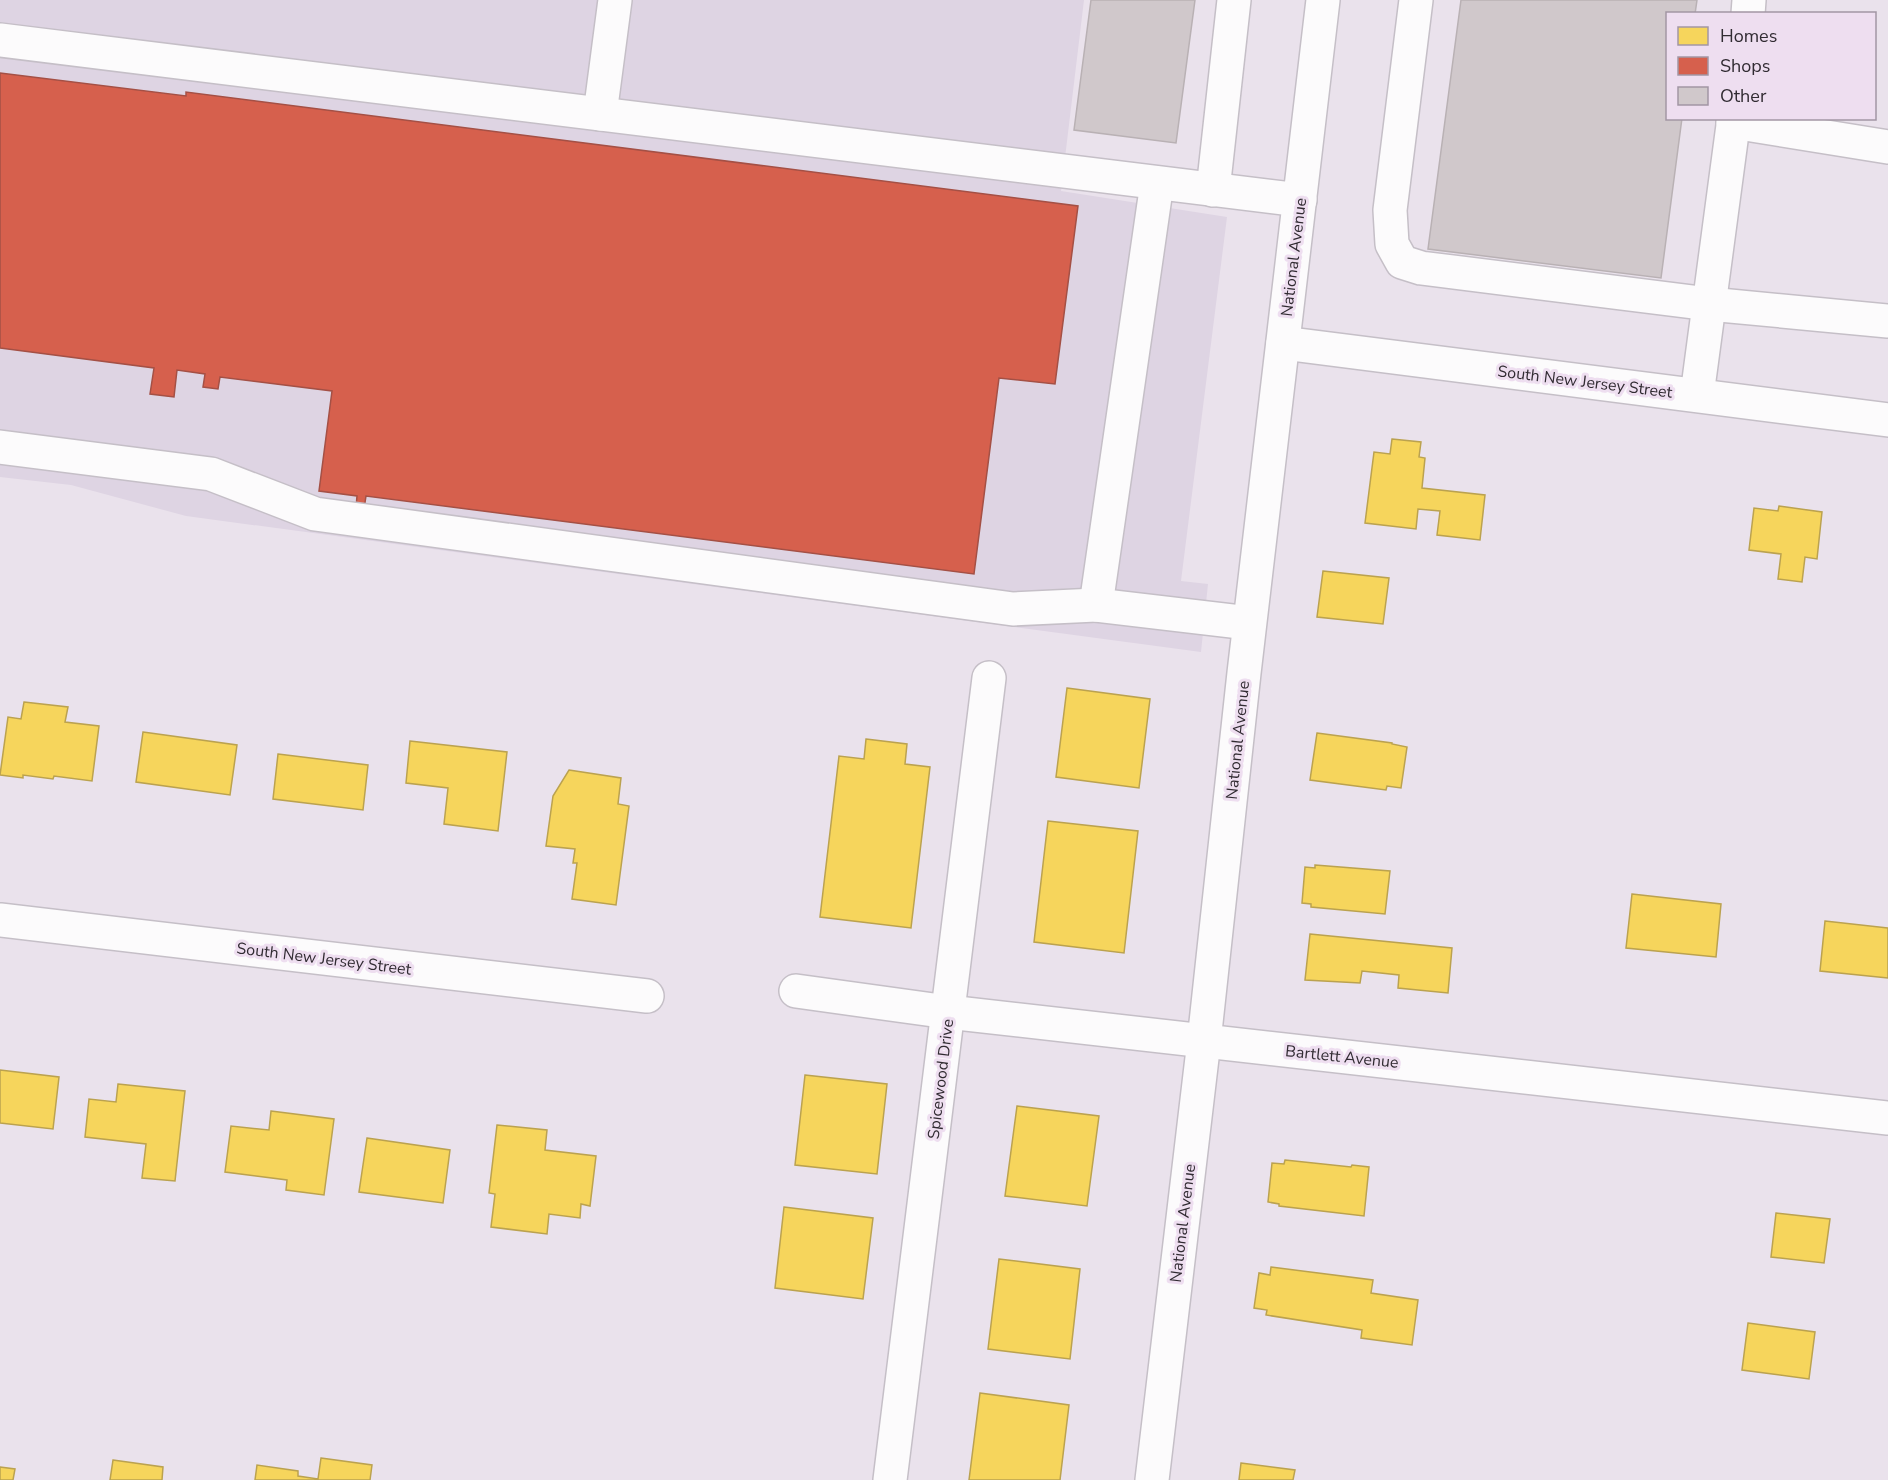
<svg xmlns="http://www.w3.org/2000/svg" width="1888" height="1480" font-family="'Nunito Sans',sans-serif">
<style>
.commercial{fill:#ded4e3}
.homes{fill:#f6d55c;stroke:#bba24f;stroke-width:1.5}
.shops{fill:#d6604d;stroke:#a45045;stroke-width:1.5}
.building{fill:#d0c8cb;stroke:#b9b1b4;stroke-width:1.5}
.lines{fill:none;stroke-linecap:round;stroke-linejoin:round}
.minor-casing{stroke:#c5bfc7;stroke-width:36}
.minor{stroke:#fcfbfc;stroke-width:33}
.labels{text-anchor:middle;stroke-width:6;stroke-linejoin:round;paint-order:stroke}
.street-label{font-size:16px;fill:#312b32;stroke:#eedef0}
</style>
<rect width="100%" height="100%" fill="#eae2ec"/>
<polygon class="commercial" points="0,0 1084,0 1061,191 1227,217 1181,581 1208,584 1201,652 186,516 71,485 0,477"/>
<g class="homes">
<polygon points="1392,439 1421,442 1419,457 1425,458 1422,488 1485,495 1480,540 1437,535 1440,511 1418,509 1416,529 1365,523 1374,452 1390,454"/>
<polygon points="1779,506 1822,512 1817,559 1805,557 1802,582 1778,579 1781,554 1749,550 1754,508 1778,511"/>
<polygon points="1323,571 1389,578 1383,624 1317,617"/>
<polygon points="1067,688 1150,699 1139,788 1056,777"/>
<polygon points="24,702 68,707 65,722 99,726 92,781 54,776 53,779 23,775 23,778 0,775 8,717 21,719"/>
<polygon points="143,732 237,745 230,795 136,782"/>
<polygon points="1317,733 1392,743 1392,744 1407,747 1401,788 1387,786 1386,790 1310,780"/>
<polygon points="866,739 907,744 905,764 930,767 911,928 820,917 839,756 864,759"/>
<polygon points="410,741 507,752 498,831 444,824 448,788 406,783"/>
<polygon points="278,754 368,765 363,810 273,799"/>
<polygon points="569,770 621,778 618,804 629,806 616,905 572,899 577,863 573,863 575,849 546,846 553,796"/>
<polygon points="1048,821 1138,831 1124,953 1034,942"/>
<polygon points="1315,865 1390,871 1385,914 1311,907 1311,904 1302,903 1305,867 1315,868"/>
<polygon points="1632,894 1721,904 1716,957 1626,948"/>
<polygon points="1825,921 1888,928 1888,978 1820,971"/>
<polygon points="1310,934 1452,948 1448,993 1398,988 1399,975 1362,971 1360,983 1305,980"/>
<polygon points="0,1070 59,1077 53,1129 0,1123"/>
<polygon points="805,1075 887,1084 877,1174 795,1165"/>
<polygon points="118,1084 185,1091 175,1181 142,1178 146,1144 85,1137 89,1099 116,1102"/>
<polygon points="1017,1106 1099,1116 1087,1206 1005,1196"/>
<polygon points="271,1111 334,1119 324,1195 286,1190 287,1180 225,1172 231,1126 269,1130"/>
<polygon points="497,1125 547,1130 545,1150 596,1156 590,1206 581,1204 580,1218 549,1214 547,1234 491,1227 495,1194 489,1193"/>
<polygon points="367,1138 450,1150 443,1203 359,1192"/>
<polygon points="1285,1160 1351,1167 1352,1165 1369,1167 1364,1216 1279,1206 1279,1204 1268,1202 1272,1163 1284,1164"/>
<polygon points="784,1207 873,1218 863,1299 775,1288"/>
<polygon points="1776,1213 1830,1219 1824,1263 1771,1257"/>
<polygon points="999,1259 1080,1269 1070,1359 988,1349"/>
<polygon points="1271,1267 1373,1280 1371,1293 1418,1300 1412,1345 1361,1338 1362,1330 1266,1315 1267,1310 1254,1308 1259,1273 1270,1275"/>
<polygon points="1748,1323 1815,1332 1809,1379 1742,1370"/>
<polygon points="980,1393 1069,1405 1060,1480 969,1480"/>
<polygon points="321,1458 372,1465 370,1480 255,1480 257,1465 298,1471 298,1476 318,1479"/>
<polygon points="113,1460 163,1467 162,1480 110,1480"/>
<polygon points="1241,1463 1295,1470 1293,1480 1239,1480"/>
<polygon points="0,1467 15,1469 13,1480 0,1480"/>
</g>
<polygon class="shops" points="0,73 186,96 186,92 1078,206 1055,384 999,378 974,574 366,496 364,509 356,508 357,496 319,491 332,391 220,377 218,389 203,387 205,374 177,370 174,397 150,394 154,368 0,348"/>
<g class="building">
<polygon points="1091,0 1195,0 1176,143 1074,130"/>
<polygon points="1461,0 1697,0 1695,14 1668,14 1668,118 1682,118 1661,278 1428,249"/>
</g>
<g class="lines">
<defs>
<g id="minor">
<polyline points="1416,0 1390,210 1392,244 1402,262 1421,268 1709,304 1888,321"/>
<polyline points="1748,14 1749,0"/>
<polyline points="0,40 1300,200"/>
<polyline points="600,114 615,0"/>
<polyline points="1733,122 1888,147"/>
<polyline points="1157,183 1096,605 1249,623"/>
<polyline points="1213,190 1234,0"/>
<polyline points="1283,343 1888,420"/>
<polyline points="1697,395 1734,118"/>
<polyline points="0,447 211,474 315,514 1013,609 1096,605"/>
<polyline points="0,920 647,996"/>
<polyline points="796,991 948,1012 1888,1118"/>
<polyline points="890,1480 989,678"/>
<polyline points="1152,1480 1204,1041 1244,673 1323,0"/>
</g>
</defs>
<use href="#minor" class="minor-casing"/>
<use href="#minor" class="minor"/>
</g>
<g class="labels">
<g class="street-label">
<text transform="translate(1293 257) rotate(-83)" y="6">National Avenue</text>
<text transform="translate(1585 381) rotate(7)" y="6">South New Jersey Street</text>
<text transform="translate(1237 740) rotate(-84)" y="6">National Avenue</text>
<text transform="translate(324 958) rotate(7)" y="6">South New Jersey Street</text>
<text transform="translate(1342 1056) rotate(6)" y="6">Bartlett Avenue</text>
<text transform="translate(940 1079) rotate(-83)" y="6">Spicewood Drive</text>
<text transform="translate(1182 1223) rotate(-83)" y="6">National Avenue</text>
</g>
</g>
<rect x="1666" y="12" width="210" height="108" fill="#eedef0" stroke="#a296a4" stroke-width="1.5"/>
<rect x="1678" y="27" width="30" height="18" fill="#f6d55c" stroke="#a296a4" stroke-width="1.5"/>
<text x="1720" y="42" font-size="18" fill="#312b32">Homes</text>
<rect x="1678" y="57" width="30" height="18" fill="#d6604d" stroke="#a296a4" stroke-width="1.5"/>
<text x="1720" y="72" font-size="18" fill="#312b32">Shops</text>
<rect x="1678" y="87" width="30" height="18" fill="#d0c8cb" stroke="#a296a4" stroke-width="1.5"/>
<text x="1720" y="102" font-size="18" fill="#312b32">Other</text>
</svg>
